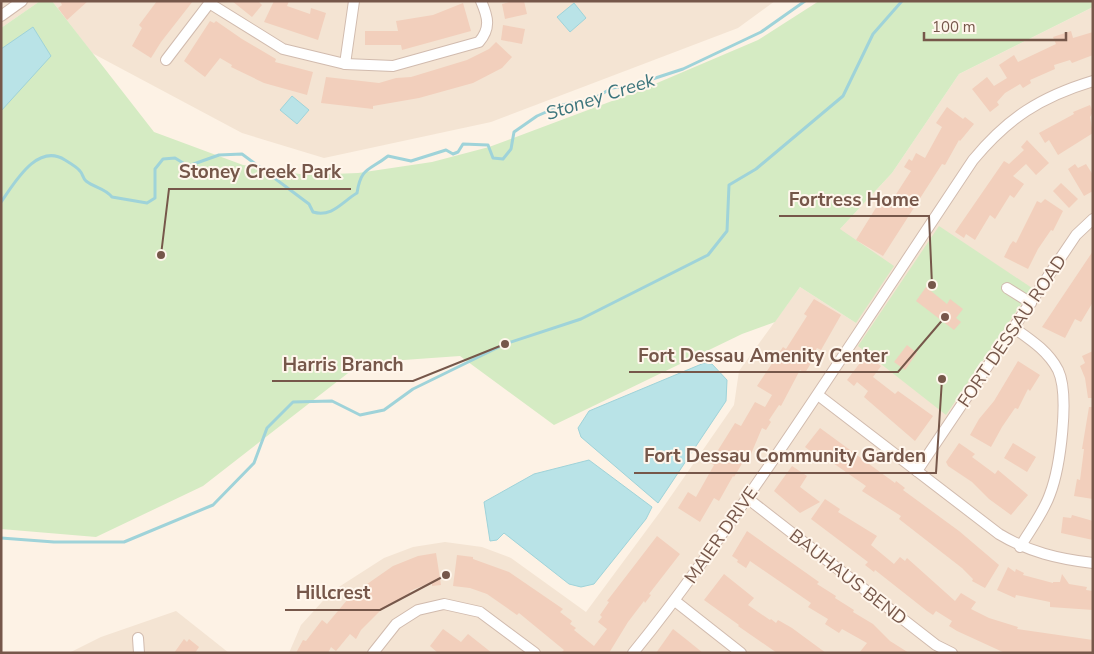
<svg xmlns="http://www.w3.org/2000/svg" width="1094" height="654" font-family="'Nunito Sans',sans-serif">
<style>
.residential{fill:#f4e4d3}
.green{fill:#d5ebc3}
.water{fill:#b9e3e7;stroke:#9fd3d9}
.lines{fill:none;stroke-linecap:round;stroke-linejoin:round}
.stream{stroke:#9fd3d9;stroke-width:3}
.building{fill:#f2cfbc}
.minor-casing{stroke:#d1bbae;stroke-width:12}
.minor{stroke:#fff;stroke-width:10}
.labels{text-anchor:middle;stroke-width:4;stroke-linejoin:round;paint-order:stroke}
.street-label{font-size:18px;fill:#76574a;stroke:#fff6ec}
.water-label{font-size:19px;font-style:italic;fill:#3d757c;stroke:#fff6ec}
.leader{fill:none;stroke:#76574a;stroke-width:2}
.callout-dot{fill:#76574a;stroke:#fff6ec;stroke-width:2}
.callout-label{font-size:19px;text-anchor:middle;font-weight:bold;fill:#76574a;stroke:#fff6ec;stroke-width:4;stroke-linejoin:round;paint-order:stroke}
</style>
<rect width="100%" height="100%" fill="#fdf2e5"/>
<g class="residential">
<polygon points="1,1 40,1 1,28"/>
<polygon points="52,1 775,1 738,28 491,122 324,158 242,133 92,53"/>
<polygon points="1093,7 1093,653 289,653 301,625 331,592 384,558 413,547 445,542 482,547 511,558 586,612 660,512 734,405 739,371 800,287 856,323 839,230 892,173 959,74"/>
<polygon points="176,611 229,653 69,653 101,637"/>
</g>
<g class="green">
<polygon points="40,1 52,1 154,132 243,165 306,175 358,173 432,162 489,147 636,92 758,40 819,1 1093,1 1093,7 959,74 892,173 840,229 894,266 856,323 800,287 775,322 742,334 554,425 460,356 361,363 203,486 96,537 1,529 1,28"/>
<polygon points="939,226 1032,288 946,415 858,346"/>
</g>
<g class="water">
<polygon points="574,3 586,18 570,32 557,17"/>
<polygon points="33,27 51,56 1,111 1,49"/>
<polygon points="292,96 309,110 297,124 280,110"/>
<polygon points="704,363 712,364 727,380 726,401 658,503 581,437 578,428 589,411"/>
<polygon points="589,460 652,507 646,519 594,584 581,587 569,584 504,533 497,540 490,541 484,502 534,474"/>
</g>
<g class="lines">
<g class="stream">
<path d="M1,202c13,-18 36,-60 64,-42 5,3 12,7 15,11 3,3 3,8 6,10 9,7 19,7 26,16l35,6 8,-5v-29l8,-10 12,-1 13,8 31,-11 23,-1 67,50 4,8c19,6 30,-11 44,-19 4,-26 12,-22 31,-37l23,5 35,-11 7,4 5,-2 5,-8 25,1 5,13 10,1 8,-10 3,-17 23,-16 25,-11 31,-6 19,-11 22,-3 49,-16 78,-37 44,-31"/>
<polyline points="1,538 54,542 124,542 213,505 254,463 267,428 293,402 332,401 360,415 384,410 413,389 505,344 581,319 708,255 727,231 729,185 756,169 843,96 873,34 902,1"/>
</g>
</g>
<g class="building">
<polygon points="60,1 88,1 67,20 58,8 62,5"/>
<polygon points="157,1 193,1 161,42 151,58 132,46 142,28 139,25"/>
<polygon points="232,1 258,1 262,5 252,17"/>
<polygon points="274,1 289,1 287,6 310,14 311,8 326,13 318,40 264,22"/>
<polygon points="513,1 524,1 527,14 505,19 502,4"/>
<polygon points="463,3 471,31 402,50 401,45 365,45 365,31 398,31 396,21 433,15"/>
<polygon points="210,21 214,23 216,21 242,39 276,59 275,62 313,72 307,95 264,83 231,67 232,65 220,58 205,77 197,71 184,61"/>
<polygon points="503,25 525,29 522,44 501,40"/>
<polygon points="1071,31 1073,38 1093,32 1093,55 1072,63 1070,60 1054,65 1055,69 1030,80 1031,83 1023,88 1020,84 1005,93 997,102 999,105 990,112 972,89 987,77 994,86 1007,78 999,65 1014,55 1018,62 1056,44 1053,37"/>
<polygon points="496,42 512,57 502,68 473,83 419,98 373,106 373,109 321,103 326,77 379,83 396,78 411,77 467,60 489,49"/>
<polygon points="1090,105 1093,112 1090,117 1093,133 1058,155 1049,140 1045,143 1039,133 1074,114 1073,112"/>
<polygon points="947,107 963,119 965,117 974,124 960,141 959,140 945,165 942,164 883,256 856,240 882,198 891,202 911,171 904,167 909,159 912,161 916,153 925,158 942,127 936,123"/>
<polygon points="1027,140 1049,163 1036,175 1026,164 1013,176 1024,184 1014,198 1010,195 995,219 990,215 975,240 966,234 964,238 955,232 1004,161 1009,164 1024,150 1021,147"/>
<polygon points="1075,164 1078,168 1086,164 1093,175 1093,191 1084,196 1068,169"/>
<polygon points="1061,183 1078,199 1069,208 1053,191"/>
<polygon points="1045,199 1063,211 1053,231 1051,230 1038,249 1028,269 1004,257 1010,245 1013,241 1016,243 1037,201 1041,203"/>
<polygon points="1093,251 1093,302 1081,322 1075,319 1065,338 1042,327"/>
<polygon points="926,287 947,304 950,299 963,309 956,318 961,322 954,330 916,301"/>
<polygon points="814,299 841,315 821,350 817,348 808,362 811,363 805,373 800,370 781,406 779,405 769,420 771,422 766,430 762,428 751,454 749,452 734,477 733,476 719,501 714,498 700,522 678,508 688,492 696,497 714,465 710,463 735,423 741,426 755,402 765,407 772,395 757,386 783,347 786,349 807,316 804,314"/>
<polygon points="907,345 917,353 905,370 894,362"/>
<polygon points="1093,351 1093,398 1088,398 1085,378 1080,366 1085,363 1082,356"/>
<polygon points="866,355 881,366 873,377 895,394 898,391 933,416 915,441 864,397 868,391 857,382 854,386 847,380"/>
<polygon points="1018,361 1040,375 1030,391 1028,389 1018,409 1015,408 1002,427 991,447 970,435 979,419 994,401"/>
<polygon points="1089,407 1093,407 1093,499 1074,496 1077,479 1080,480 1084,449 1082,449"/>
<polygon points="820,428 895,483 896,481 905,488 903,490 959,531 999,565 985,588 972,581 973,579 962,568 899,519 901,516 862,491 866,486 823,456 821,459 805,447"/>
<polygon points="959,443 975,454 972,457 995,474 998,470 1028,495 1011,515 989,499 972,482 948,466 946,462"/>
<polygon points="1013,443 1036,457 1027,472 1004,458"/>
<polygon points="792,466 807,476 800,487 820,502 800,513 774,491"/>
<polygon points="825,499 840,509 838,512 877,536 871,545 894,564 900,557 905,561 907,558 955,601 961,593 976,602 971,609 989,618 1018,627 1017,629 1093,640 1093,653 1005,653 957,631 949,626 952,621 936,611 933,615 927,611 875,570 874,572 865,565 868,562 811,519"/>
<polygon points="1072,515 1093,521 1093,540 1061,533 1063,517 1071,518"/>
<polygon points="747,531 819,582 817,584 836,596 835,598 854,610 853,612 873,624 890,641 909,653 859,653 867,643 842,629 839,633 825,624 828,619 808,607 811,603 750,561 746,568 737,562 738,560 732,556"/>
<polygon points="657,536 680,554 649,594 651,595 645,603 644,601 628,622 609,653 561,653 564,650 519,613 517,615 487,594 470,588 453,586 457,555 473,557 473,559 509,572 563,609 560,612 572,621 570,624 576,628 574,630 594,646 607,629 598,622 602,617 600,615 609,602 607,601"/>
<polygon points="436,553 441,585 432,586 432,582 410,591 410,593 380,611 361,630 356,639 350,634 336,651 331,647 328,653 296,653 303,640 306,641 322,620 327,624 358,587 360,589 393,566 418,556"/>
<polygon points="1008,567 1015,572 1016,569 1024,573 1023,575 1053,583 1053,582 1060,582 1062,574 1069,584 1087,587 1086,590 1093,591 1093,610 1050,607 1050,602 1016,595 1015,598 997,590"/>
<polygon points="724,574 754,598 748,605 770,620 771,619 776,623 778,620 792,628 826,653 777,653 738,626 739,625 704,600"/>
<polygon points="443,629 461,642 468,634 492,653 438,653 430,646"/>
<polygon points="673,629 687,640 703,653 656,653"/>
<polygon points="184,639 187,642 189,639 199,647 195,653 174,653"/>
</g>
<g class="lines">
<defs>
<g id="minor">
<path d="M209,3l74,46 62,15 48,2 86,-24c12,-14 9,-25 2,-41"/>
<polyline points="1,16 22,1"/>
<polyline points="166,60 211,1"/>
<polyline points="345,64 354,1"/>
<polyline points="1007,288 1031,303"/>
<path d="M1014,328c17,12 34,23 44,42 12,25 2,98 -8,124 -6,18 -20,36 -30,53"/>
<path d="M818,395l181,139c30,18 59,25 94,29"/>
<polyline points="917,471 1076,235 1093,219"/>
<polyline points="747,498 936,645 952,653"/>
<polyline points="675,601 741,653"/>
<polyline points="138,638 139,653"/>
<polyline points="373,653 396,624 418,610 444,604 480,612 535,653"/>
<path d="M633,653c49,-60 92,-123 136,-187 69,-101 136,-204 204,-306 35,-42 67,-63 120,-79"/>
</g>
</defs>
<use href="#minor" class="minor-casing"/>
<use href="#minor" class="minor"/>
</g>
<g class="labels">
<g class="street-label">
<text transform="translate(1012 331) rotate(-56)" y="6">FORT DESSAU ROAD</text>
<text transform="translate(721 535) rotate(-55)" y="6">MAIER DRIVE</text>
<text transform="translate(848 577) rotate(38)" y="6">BAUHAUS BEND</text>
</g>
<g class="water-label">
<text transform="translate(600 96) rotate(-18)" y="7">Stoney Creek</text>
</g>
</g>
<path class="leader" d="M161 255L169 189H351M932 285L929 216H779M945 317L898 372H629M505 344L413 381H272M942 379L936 473H634M446 575L380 610H285"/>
<g class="callout-dot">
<circle cx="161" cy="255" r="5"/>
<circle cx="932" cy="285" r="5"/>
<circle cx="945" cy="317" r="5"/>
<circle cx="505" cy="344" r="5"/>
<circle cx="942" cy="379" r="5"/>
<circle cx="446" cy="575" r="5"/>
</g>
<g class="callout-label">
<text x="260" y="178">Stoney Creek Park</text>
<text x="854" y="206">Fortress Home</text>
<text x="763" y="362">Fort Dessau Amenity Center</text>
<text x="343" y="371">Harris Branch</text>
<text x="785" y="462">Fort Dessau Community Garden</text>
<text x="333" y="599">Hillcrest</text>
</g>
<rect width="1094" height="654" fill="none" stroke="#76574a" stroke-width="5"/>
<path d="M924 32v8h142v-8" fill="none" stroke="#76574a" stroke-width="2.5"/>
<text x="932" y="32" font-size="15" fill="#76574a" stroke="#fff6ec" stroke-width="4" paint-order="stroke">100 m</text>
</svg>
